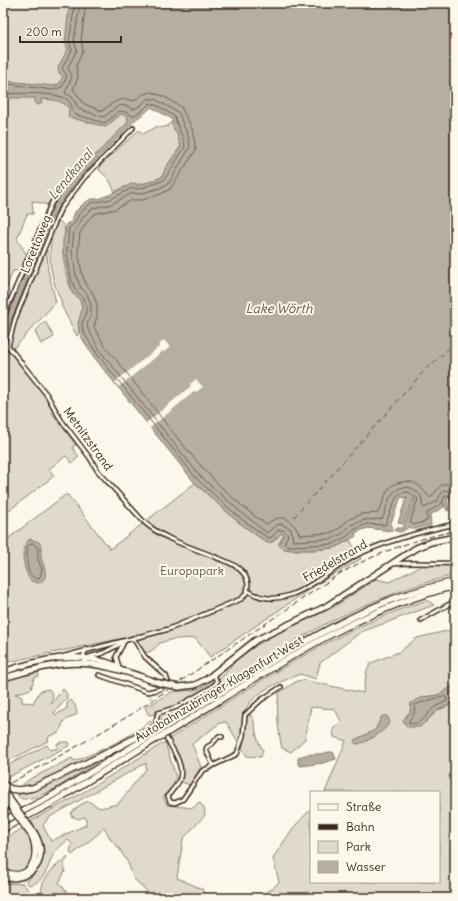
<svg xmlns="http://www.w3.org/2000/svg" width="458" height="901" font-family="Delius,sans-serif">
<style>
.green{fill:#dfd9ce;stroke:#8d8276;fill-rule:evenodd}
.water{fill:#b6aea2;stroke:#85796d}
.pier{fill:#fbf7ec}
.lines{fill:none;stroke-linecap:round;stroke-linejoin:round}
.shore{stroke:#6c5f53;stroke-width:1}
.ferry{stroke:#605246;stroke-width:1;stroke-dasharray:5 4;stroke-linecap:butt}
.minor-tunnel{stroke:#d5cec3;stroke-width:3;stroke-dasharray:3 1.5;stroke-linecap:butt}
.minor-casing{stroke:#3b2a1e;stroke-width:6}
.primary-casing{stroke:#3b2a1e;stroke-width:8}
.motorway-casing{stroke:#3b2a1e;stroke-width:8}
.minor{stroke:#fbf7ec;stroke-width:3}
.primary{stroke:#fbf7ec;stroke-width:5}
.motorway{stroke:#fbf7ec;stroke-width:5.5}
.rail{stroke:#3b2a1e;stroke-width:1;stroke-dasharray:6 3;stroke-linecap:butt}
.primary-bridge-casing{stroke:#3b2a1e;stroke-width:8;stroke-linecap:butt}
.motorway-bridge-casing{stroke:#3b2a1e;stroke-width:8;stroke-linecap:butt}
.primary-bridge{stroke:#fbf7ec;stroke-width:5}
.motorway-bridge{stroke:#fbf7ec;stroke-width:5.5}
.labels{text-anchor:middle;stroke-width:4;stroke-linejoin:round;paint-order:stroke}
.street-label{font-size:12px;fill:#3b2a1e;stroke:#fbf7ec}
.park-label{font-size:12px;fill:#64564a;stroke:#fbf7ec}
.water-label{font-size:13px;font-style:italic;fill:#605246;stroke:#fbf7ec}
</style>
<rect width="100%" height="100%" fill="#fbf7ec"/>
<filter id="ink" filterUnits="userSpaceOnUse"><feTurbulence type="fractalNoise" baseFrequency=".025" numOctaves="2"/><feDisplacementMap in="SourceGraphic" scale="8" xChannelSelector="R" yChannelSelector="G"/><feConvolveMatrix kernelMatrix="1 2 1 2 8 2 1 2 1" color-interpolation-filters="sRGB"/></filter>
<g filter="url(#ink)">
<g class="green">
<polygon points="3,3 117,3 128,119 128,122 48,205 32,201 33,214 27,214 17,239 27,255 20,270 13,271 3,297"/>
<path d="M171,122c6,7 7,16 10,24l-15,21 -4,10c-15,9 -33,5 -47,15l-6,-13 -10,-9 2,-5 38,-35 4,4 15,-8 2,2 8,-2z"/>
<path d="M59,221c10,7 4,18 4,29 0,9 2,20 4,28 2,6 4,9 5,15l7,5 3,8v8l-4,8 1,11 -2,3 -16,-31 1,-2c-13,-29 -16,-51 -6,-81z"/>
<polygon points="45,249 47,250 48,271 56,302 13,349 9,347 15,323"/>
<polygon points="45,321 54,337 41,344 35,332"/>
<polygon points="6,350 10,352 51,404 52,413 76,445 72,447 79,457 72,463 66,456 49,469 54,476 3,515 3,355"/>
<path d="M195,483l42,38 30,22 8,-3 5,-7 4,2 -5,8 1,3 9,4h25l20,-2 16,-8 11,19 -42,24 -109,74 -15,-19c-11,1 -22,0 -32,4 -9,3 -6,9 -19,11l-10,-17 -131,27v-124l2,2 60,-46h3l42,54z"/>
<path d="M423,565l32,1v9c-56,13 -113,38 -162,67 -45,27 -87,57 -134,80l-3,-8 -7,1 -4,-7 26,-16 25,-2 17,-8 8,-4 18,-21 31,-20 64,-30 42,-28 13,3z"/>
<path d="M427,600l7,5 -73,27 -41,31 -4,16 -16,-5c-21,9 -43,15 -54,35l2,7 2,-2c8,10 3,22 13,36l-2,7 -14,-1 -21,-34 -6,1 -28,21 9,23 -11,18 -9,-3v-20l-12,-23c83,-52 164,-109 258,-139z"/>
<path d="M455,629v56l-17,10 -15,2 -18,20 21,5 12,-12 17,-7v195h-202l19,-9 7,-7 -6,-24 20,-30 18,-19v73h128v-90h-114l21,-51 -12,-4 -1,-8 8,-8 -6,-12 -24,-2 -6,32 -14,13 -9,-4c-4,-19 -6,-36 -3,-55l18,-12 6,-1 60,13 4,-23 4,-7 28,-11 18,-14z"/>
<polygon points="37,671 39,676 34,678 31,689 15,694 22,697 22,702 33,703 40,691 49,689 53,695 51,703 52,703 63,689 67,694 67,698 54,713 56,715 67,708 67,703 71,700 75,705 77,714 64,721 59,733 49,736 48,741 8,761 3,768 3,682"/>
<path d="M150,721l4,4c-37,17 -72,38 -109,53 -8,4 -17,9 -26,9l11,-8 42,-21 2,3c26,-10 54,-22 76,-40z"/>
<polygon points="62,742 69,742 70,745 3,780 3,771 4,772 6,766 47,745 50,750 58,748 57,744"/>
<path d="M165,742l11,35 -3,9 -10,11 4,8 26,3 6,-6 5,5 1,8 -22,24 -6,39 25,11 4,9h-56l2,-2 -18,-17 -6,-16 -9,-15 -8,-8 -7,-13 -6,7 -26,21 -2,-3 2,-8 -4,-4c-5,4 -10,8 -14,13 -6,12 -9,30 -25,32l-2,-4c22,-20 20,-36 4,-60l53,-29zM146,763v6l-28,35 -18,4 -12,-7 -8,4 -9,8v3l8,3 4,-2 3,1v7l-35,16 -8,-15 5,-8z"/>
<path d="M97,762c-19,12 -53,38 -75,37l-5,-4c28,-4 55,-21 80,-33z"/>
<path d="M21,829c5,5 11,11 12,19 4,17 -16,32 -30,18v-25z"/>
<path d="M67,857l1,1 -4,5 1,8 -6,12 9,10 10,1 2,4h-41c3,-5 2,-10 4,-15 5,-10 15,-20 24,-26z"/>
<polygon points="23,883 29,891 27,898 3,898 3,884"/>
</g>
<g class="water">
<path d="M72,3h383v504l-1,1 -5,-10 -2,1 2,11 -2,1 -3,-8h-1l1,4 -14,8 1,10 -17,4 -5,-2 -8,5 -6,-1 1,-3h7l11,-26v-4l-11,26 -5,-1 9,-27 -2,2 -4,-1 -11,28 3,2 -1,4 -25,-3 -12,5 1,3 -22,12 -27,2 -24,-1 -4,-4 5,-10 -3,-2 -8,9 -6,1 -30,-22 -43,-39 -101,-126c-4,-8 -12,-17 -14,-26 -3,-16 12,-24 -7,-37l-9,-41v-13l2,-5 1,-10 5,-2 4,-10 8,-8 8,-5h7l11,-4 22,-11 5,-1 1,3 25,-9 4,-10 15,-21 -3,-7v-5c-4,-3 -7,-11 -6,-15l-21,-12c-5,7 -13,9 -19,16 -28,29 -59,57 -79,93l-50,125v-14l50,-124 21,-26 54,-55 -1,-6 -6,-2 -15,13 -38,-10 1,-8c-7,-10 -17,-9 -28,-10l1,4 -3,2 -4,-2v-5h-32v-20l5,3 45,5 6,-2 4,-8 -4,-3 -1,-6 10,-18 -3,-6 4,-36z"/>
<path d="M30,539l9,3c4,6 1,9 2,15 2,9 10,20 -2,26l-8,-2c-7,-9 -13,-35 -1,-42z"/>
<polygon points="455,685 455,693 452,692 450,697 452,698 455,696 455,703 438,710 420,727 407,727 403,720 410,713 411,703 423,697 438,695"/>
<path d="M382,716h5l3,6c-4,9 -25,22 -34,22l-2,-4 21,-10z"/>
<path d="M328,752h5l3,7 -13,4 -22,3 -3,-2v-6c8,-6 21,-2 30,-6z"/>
</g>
<g class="pier">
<polygon points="164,340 170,347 164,352 163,351 119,387 115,382 160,346 159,345"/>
<polygon points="196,379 203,387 196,392 195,391 150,428 146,423 191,386 190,384"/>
</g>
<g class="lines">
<g class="shore">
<path d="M80,3l-6,38 3,9 -9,17 4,10 -7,16 7,4 7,12 24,8c13,-7 14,-17 30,-8l7,-3 7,-7h8l24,14 4,12 4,7 3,15 -21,36 -9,5 -21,6 -7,-1 -20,11 -19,4 -10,9 -3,6 -6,8 -2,20 4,25 5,12 6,6 4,11v11l-4,8 1,5 13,23 99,124 43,38 24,19 9,-8 5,-1 10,5 2,12 39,-2 11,-6 8,-8 13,-5 18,-1c4,-8 6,-22 13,-28 12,-10 30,1 27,15l2,2 13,-7 6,-10 6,-1 6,2"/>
<path d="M86,3l-5,37 2,11 -7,15 2,12 -5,11 11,15 18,7c11,-8 17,-15 32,-10l9,-7 9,-2 13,5 16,10 11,21 4,22 -26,39 -9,5 -19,6h-10l-17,9 -21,5 -6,6 -8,13 -2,18 4,23 4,11 6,6 5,13v12l-3,11 12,21c52,60 93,131 160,176 3,-1 5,-3 9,-5 13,-5 20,7 25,16l30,-2 10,-5 8,-8 13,-6 17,-1c4,-7 6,-16 10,-23 3,-5 8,-7 14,-8 14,-3 20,7 28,16 9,-8 9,-18 25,-13"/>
<polyline points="3,83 52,90 62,87 67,76 62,68 72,50 69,42 75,3"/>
<path d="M3,94c13,-1 56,-2 65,6 4,4 4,9 6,14l30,9c15,-8 12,-18 29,-7l10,-6 7,-7 10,4 15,10c2,11 9,19 10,30l-21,33 -25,9 -7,-1 -21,11 -20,4 -12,11 -5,10 -5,4 -2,24 4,26 5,13 6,5 4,10v9l-4,8 1,8 14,23 100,125 43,39 28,20 4,-1 6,-7h5l5,5 -4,9 6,2 43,-2 13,-7 8,-7 12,-6 19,1 12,-29 3,-3 9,-1 9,7 -8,23 4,3 13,-4v-8l15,-10 3,-7 6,-1 4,6"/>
<path d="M33,543l5,5v12l4,9 -2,8 -3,2c-13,-4 -9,-22 -10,-32z"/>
<path d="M444,696l2,1 1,4c-4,2 -9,4 -12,6 -9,7 -13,19 -26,16v-3l5,-6 1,-9z"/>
</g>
<polyline class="ferry" points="294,517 425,370 455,343"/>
<polyline class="minor-tunnel" points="148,692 158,713"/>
<defs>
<g id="minor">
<polyline points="3,318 51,204 66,182"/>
<path d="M393,564c21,-2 41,0 62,-1"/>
<path d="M248,591c40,25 77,-21 111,-37 30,-14 64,-23 96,-30"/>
<polyline points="421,620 455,601"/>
<polyline points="86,649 83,657 87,663"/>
<path d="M61,657l108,-28 72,-30c11,-9 8,-23 -3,-31 -7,-6 -17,-8 -25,-12 -23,-9 -52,-18 -70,-35l-46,-51 -7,-12 -29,-38 -14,-25 -39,-49 7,-27 45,-109 23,-31 50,-51"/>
<polyline points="89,657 103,653 124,642"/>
<polyline points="119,667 116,657 123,644"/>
<polyline points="99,675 148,692 160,689 168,682 166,676 145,657 133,638"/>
<polyline points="159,726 156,721 158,713 177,707 212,687 217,682 214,675"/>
<path d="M164,734c7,13 22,32 15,47 -3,6 -8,10 -11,15l2,6 5,1 8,-4 19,-28 35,-17 6,-18 2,-21 16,-15 20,-13"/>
<polyline points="213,765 206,750 207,747 212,744 219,736 222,737"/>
</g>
<g id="primary">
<path d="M3,672c37,-13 76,-22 114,-6"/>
<path d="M3,678c19,-5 40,-12 60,-14 33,-4 65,8 96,19"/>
<polyline points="179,687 195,685 207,679 256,640 325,607 416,548 431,542 455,537"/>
<path d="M3,878c29,3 47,-17 32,-44"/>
</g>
<g id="motorway">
<path d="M168,725c72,-43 142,-92 220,-124 22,-9 44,-14 67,-20"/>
<path d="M170,731c91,-55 180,-120 285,-145"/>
<polyline points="11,789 19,790 33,788 101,756 152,729"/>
<polyline points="3,821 48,798 155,733"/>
<polyline points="3,829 50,804 158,738"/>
<path d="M3,871c25,13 39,-12 29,-35"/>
</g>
</defs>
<use href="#minor" class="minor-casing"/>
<use href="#primary" class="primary-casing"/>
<use href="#motorway" class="motorway-casing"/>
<use href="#minor" class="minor"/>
<use href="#primary" class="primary"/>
<use href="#motorway" class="motorway"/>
<path class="rail" d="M3,787l71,-39 58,-34 207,-140c36,-20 75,-35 116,-43"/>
<defs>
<g id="primary-bridge">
<polyline points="159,683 179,687"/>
<polyline points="3,790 35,834"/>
</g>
<g id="motorway-bridge">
<polyline points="152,729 166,722"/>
<polyline points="155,733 168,725"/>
<polyline points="158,738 170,731"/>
<polyline points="3,784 11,789"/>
<polyline points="3,796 32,836"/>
</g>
</defs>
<use href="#primary-bridge" class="primary-bridge-casing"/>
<use href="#motorway-bridge" class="motorway-bridge-casing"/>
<use href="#primary-bridge" class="primary-bridge"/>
<use href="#motorway-bridge" class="motorway-bridge"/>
</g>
</g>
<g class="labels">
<g class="street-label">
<text transform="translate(36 244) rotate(-68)" y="4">Lorettoweg</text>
<text transform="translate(88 439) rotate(54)" y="4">Metnitzstrand</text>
<text transform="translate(335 561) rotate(-30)" y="4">Friedelstrand</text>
<text transform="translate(219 689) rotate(-31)" y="4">Autobahnzubringer Klagenfurt West</text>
</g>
<g class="park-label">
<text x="192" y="575">Europapark</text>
</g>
<g class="water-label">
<text transform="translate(70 174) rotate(-50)" y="5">Lendkanal</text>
<text x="279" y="313">Lake Wörth</text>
</g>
</g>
<rect width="458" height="901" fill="none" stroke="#fbf7ec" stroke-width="16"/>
<rect x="8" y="8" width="442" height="885" fill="none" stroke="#3b2a1e" stroke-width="1.5" filter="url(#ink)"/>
<rect x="310" y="791" width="130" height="92" fill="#fbf7ec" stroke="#aea59a"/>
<rect x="318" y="804" width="20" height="6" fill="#fbf7ec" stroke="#aea59a"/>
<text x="346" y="811" font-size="12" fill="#3b2a1e">Straße</text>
<rect x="318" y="824" width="20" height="6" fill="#3b2a1e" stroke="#aea59a"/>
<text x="346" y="831" font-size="12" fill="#3b2a1e">Bahn</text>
<rect x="318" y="841" width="20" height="12" fill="#dfd9ce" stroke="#aea59a"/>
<text x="346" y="851" font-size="12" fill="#3b2a1e">Park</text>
<rect x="318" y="861" width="20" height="12" fill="#b6aea2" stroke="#aea59a"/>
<text x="346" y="871" font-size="12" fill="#3b2a1e">Wasser</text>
<path d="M20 36v6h101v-6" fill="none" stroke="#3b2a1e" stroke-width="2"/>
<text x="26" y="36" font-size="12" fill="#3b2a1e" stroke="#fbf7ec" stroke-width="3" paint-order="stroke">200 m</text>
</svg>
